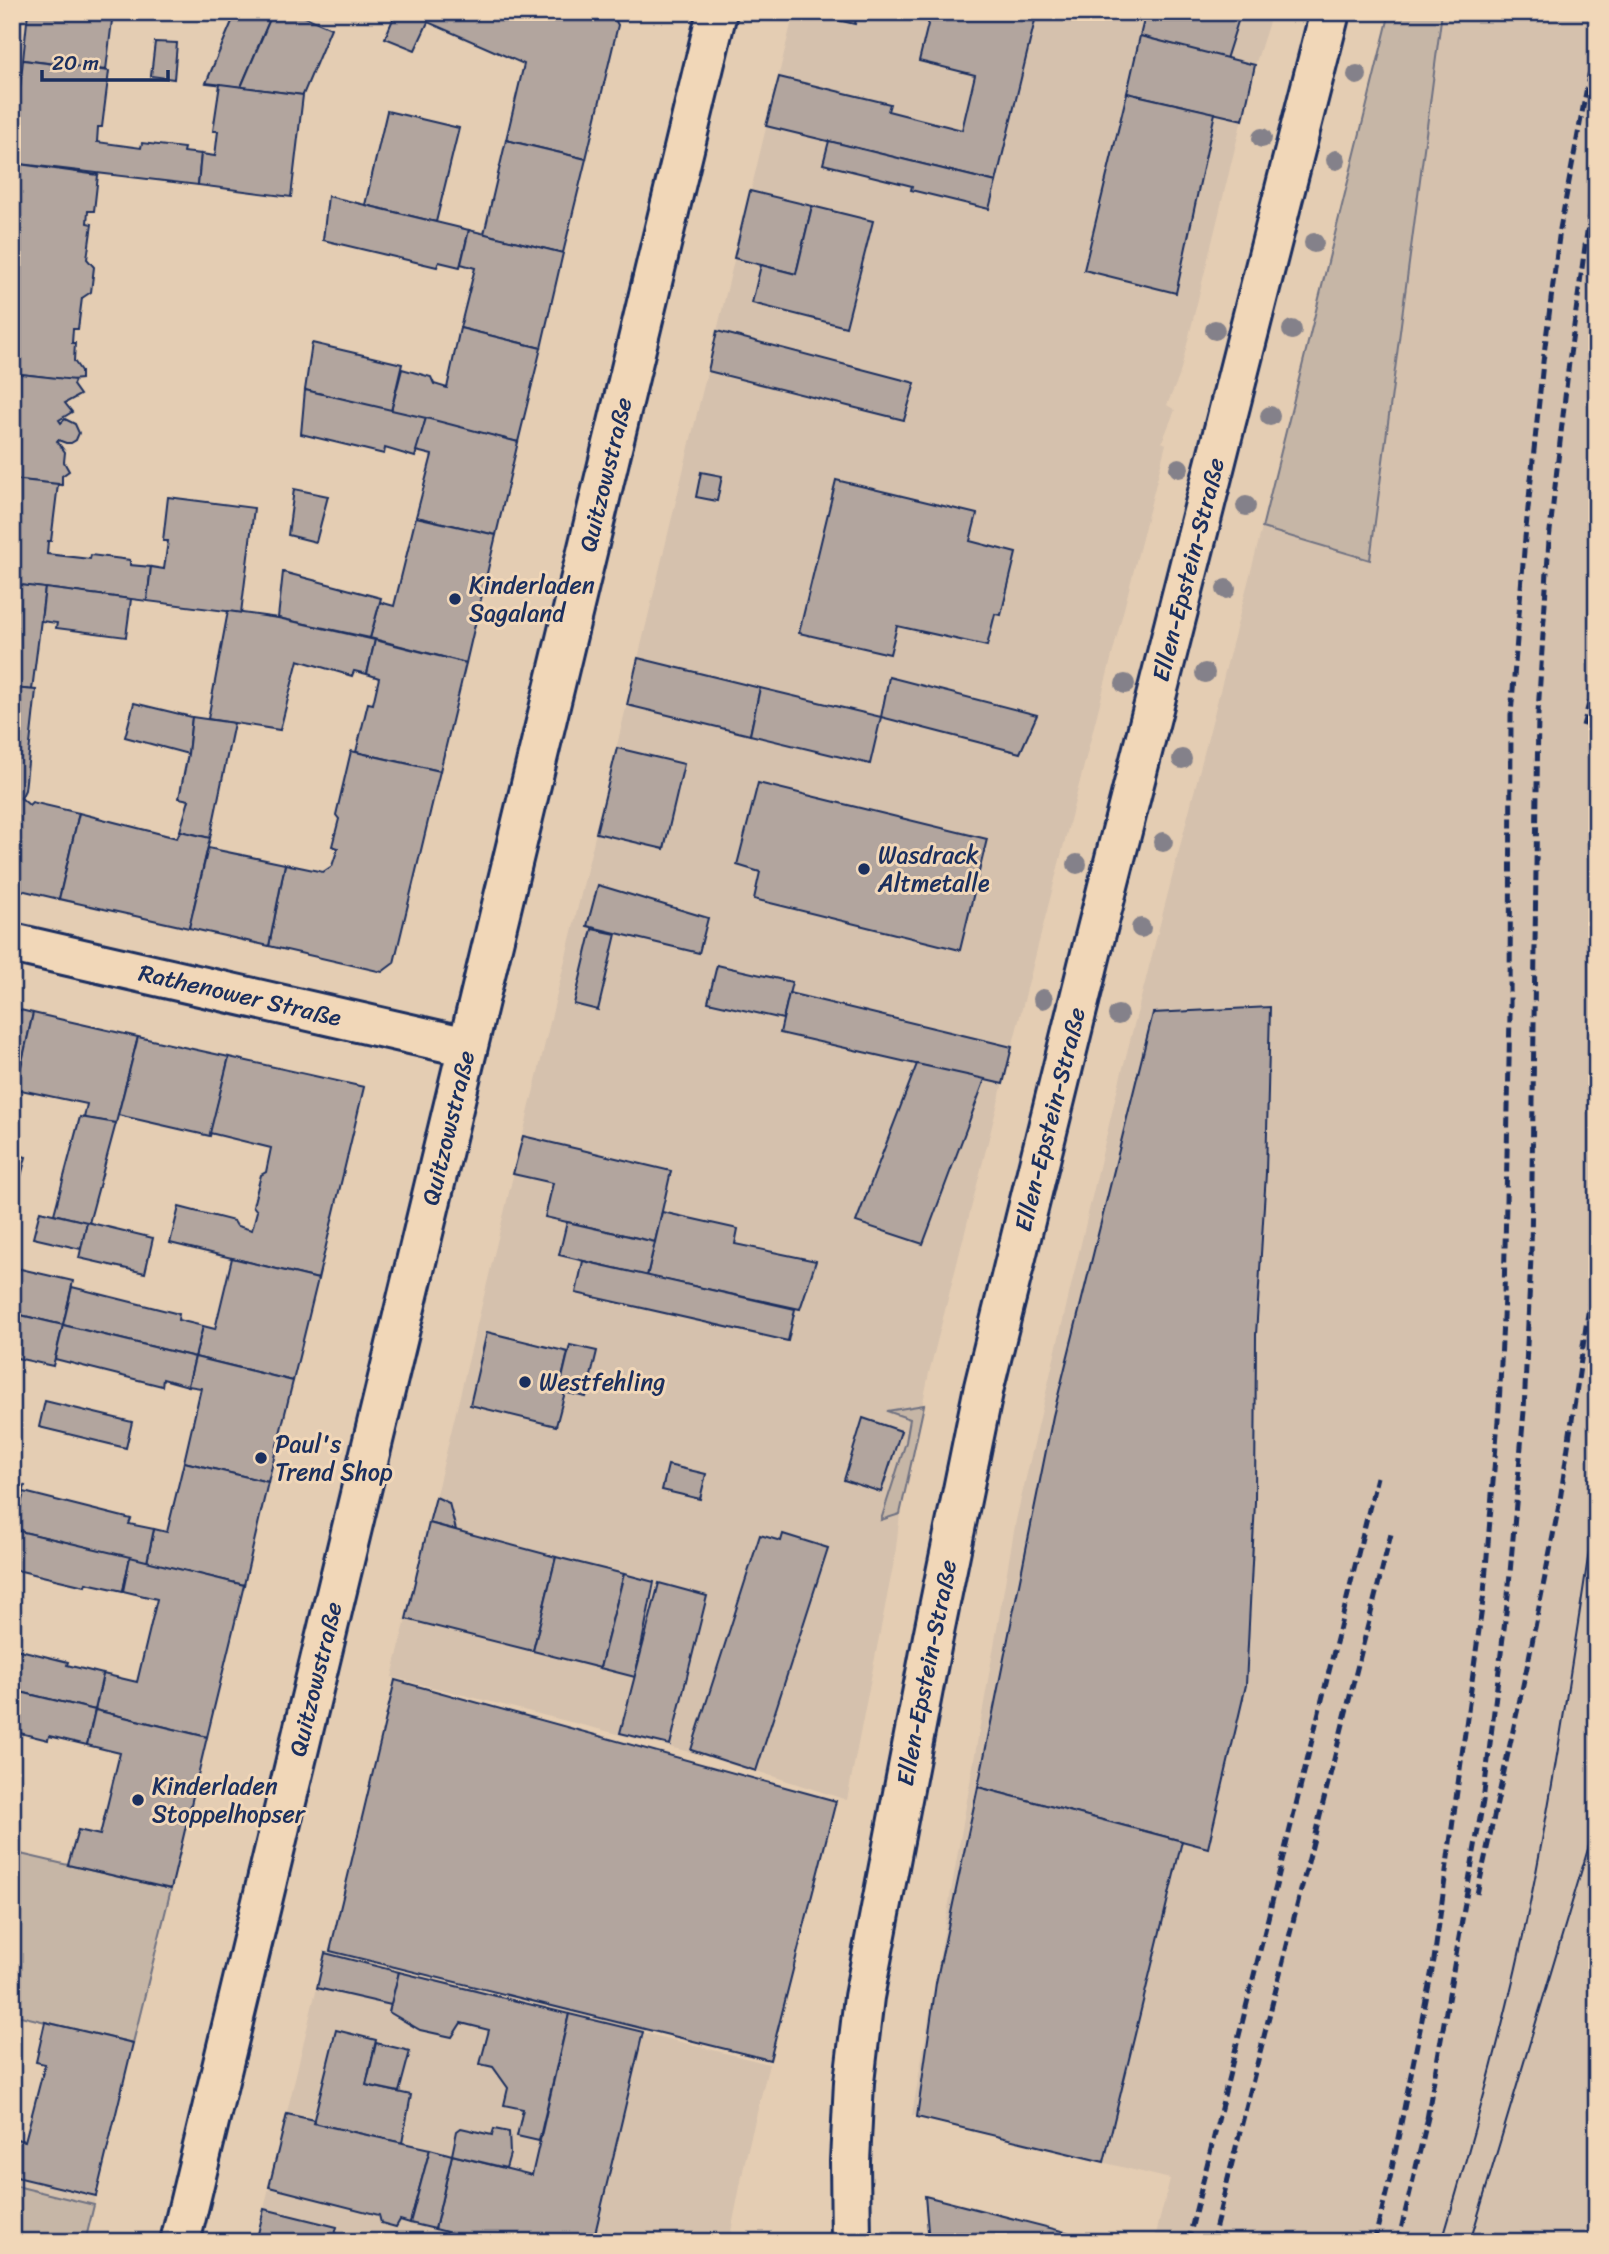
<svg xmlns="http://www.w3.org/2000/svg" width="1609" height="2254" font-family="Sriracha,sans-serif">
<style>
.built{fill:#d5c1ad}
.green{fill:#c6b6a6;stroke:#707282;stroke-width:2}
.building{fill:#b2a59e;stroke:#1b2f5e;stroke-width:2}
.lines{fill:none;stroke-linecap:round;stroke-linejoin:round}
.street-casing{stroke:#1b2f5e;stroke-width:44}
.secondary-casing{stroke:#1b2f5e;stroke-width:44}
.street{stroke:#f1d7b8;stroke-width:38}
.secondary{stroke:#f1d7b8;stroke-width:38}
.tram{stroke:#1b2f5e;stroke-width:2}
.rail{stroke:#1b2f5e;stroke-width:5;stroke-dasharray:10 5;stroke-linecap:butt}
.tree{fill:#84818a}
.poi-dot{fill:#1b2f5e;stroke:#f1d7b8;stroke-width:2.5}
.labels{text-anchor:middle;stroke-width:6;stroke-linejoin:round;paint-order:stroke}
.street-label{font-size:24px;fill:#1b2f5e;stroke:#f1d7b8}
.poi-label{font-size:24px;fill:#1b2f5e;stroke:#f1d7b8;text-anchor:start}
</style>
<rect width="100%" height="100%" fill="#e4cdb3"/>
<filter id="ink" filterUnits="userSpaceOnUse"><feTurbulence type="fractalNoise" baseFrequency=".0143" numOctaves="2"/><feDisplacementMap in="SourceGraphic" scale="14" xChannelSelector="R" yChannelSelector="G"/><feConvolveMatrix kernelMatrix="1 2 1 2 8 2 1 2 1" color-interpolation-filters="sRGB"/></filter>
<g filter="url(#ink)">
<g class="built">
<polygon points="794,12 1272,12 1255,66 1179,377 1167,405 1175,410 1162,442 1166,444 929,1373 900,1514 895,1556 847,1800 725,1761 392,1677"/>
<polygon points="1442,12 1597,12 1597,2242 1154,2242 1170,2179 912,2115 1016,1520 1116,1095 1262,528 1370,560"/>
<polygon points="325,1953 769,2064 745,2161 729,2242 256,2242"/>
<polygon points="12,2176 96,2196 85,2242 12,2242"/>
</g>
<g class="green">
<polygon points="1390,12 1442,12 1370,560 1262,528"/>
<polygon points="924,1405 900,1514 881,1520 906,1442 910,1419 887,1411"/>
<polygon points="12,1852 171,1889 133,2043 12,2014"/>
<polygon points="12,2185 94,2205 85,2242 12,2242"/>
</g>
<g class="building">
<polygon points="28,12 113,12 106,70 23,60"/>
<polygon points="236,12 273,12 241,87 206,83"/>
<polygon points="273,12 294,12 331,28 303,95 241,87"/>
<polygon points="396,12 607,12 612,14 618,25 586,159 506,140 524,64 428,22 415,50 385,38"/>
<polygon points="803,12 858,12 855,24"/>
<polygon points="931,12 1037,12 996,182 766,126 779,77 890,104 888,111 962,130 975,75 919,61"/>
<polygon points="1146,12 1241,12 1226,59 1140,36"/>
<polygon points="1140,36 1255,65 1243,120 1127,93"/>
<polygon points="155,42 177,43 174,79 151,76"/>
<polygon points="23,60 109,71 102,127 98,127 97,142 141,148 142,143 184,148 183,152 201,154 198,185 12,163"/>
<polygon points="220,84 303,95 291,197 198,185 201,154 215,156 218,131 213,131"/>
<polygon points="1127,93 1215,113 1176,293 1084,270"/>
<polygon points="387,111 459,128 436,222 365,205"/>
<polygon points="506,140 586,159 563,253 484,234"/>
<polygon points="829,141 996,182 989,209 911,190 912,186 823,164"/>
<polygon points="12,163 98,175 94,211 88,211 87,223 92,224 87,259 94,267 91,292 82,298 78,329 73,329 72,343 75,343 74,361 81,371 81,379 71,380 12,373"/>
<polygon points="750,191 812,206 796,274 734,258"/>
<polygon points="328,196 469,230 460,267 439,262 437,267 323,240"/>
<polygon points="812,206 873,221 846,327 752,303 761,265 796,274"/>
<polygon points="469,230 563,253 541,348 460,328 475,268 461,264"/>
<polygon points="460,328 541,348 518,442 391,411 402,369 431,377 434,384 447,388"/>
<polygon points="717,331 915,383 904,420 708,371"/>
<polygon points="312,343 402,364 391,411 305,390"/>
<polygon points="12,373 75,380 73,385 80,395 65,403 72,412 59,420 61,423 65,419 75,424 79,433 76,440 71,443 66,443 58,440 57,441 65,452 64,462 69,471 62,476 62,485 12,479"/>
<polygon points="305,390 426,418 415,457 385,448 384,454 301,434"/>
<polygon points="426,418 518,442 496,535 416,517 432,455 416,451"/>
<polygon points="701,472 722,476 717,501 696,497"/>
<polygon points="12,479 58,484 51,541 48,541 47,554 90,559 91,555 130,560 130,565 151,567 147,601 12,584"/>
<polygon points="836,480 977,514 970,541 1016,553 1001,615 995,614 987,646 897,626 890,654 799,633"/>
<polygon points="294,489 328,496 316,542 288,535"/>
<polygon points="168,497 254,508 241,613 147,601 151,567 164,569 168,541 163,541"/>
<polygon points="416,517 496,535 466,663 370,638 380,602 394,606"/>
<polygon points="283,572 381,598 370,638 278,618"/>
<polygon points="12,584 45,588 32,690 12,688"/>
<polygon points="45,588 131,599 126,637 56,628 57,623 41,621"/>
<polygon points="228,611 278,618 375,640 367,674 354,671 352,676 298,660 280,730 208,719"/>
<polygon points="375,640 466,663 440,771 356,752 368,703 373,704 379,678 367,674"/>
<polygon points="638,658 760,688 750,735 627,705"/>
<polygon points="889,677 1037,715 1020,753 881,717"/>
<polygon points="12,688 36,690 25,790 21,798 29,805 32,802 79,813 59,899 12,888"/>
<polygon points="760,688 881,717 870,764 750,735"/>
<polygon points="134,703 192,717 188,754 125,737"/>
<polygon points="192,717 234,723 210,838 180,831 189,800 179,798 188,754"/>
<polygon points="617,748 684,764 664,849 596,833"/>
<polygon points="351,751 440,771 394,963 382,972 269,946 285,864 323,872 332,866 338,848 332,846 339,819 336,815"/>
<polygon points="758,783 987,839 960,950 754,899 760,872 737,865"/>
<polygon points="79,813 177,838 180,831 210,838 189,928 59,899"/>
<polygon points="208,848 285,864 269,946 189,928"/>
<polygon points="598,885 708,918 699,953 587,926"/>
<polygon points="592,929 616,934 598,1010 574,1004"/>
<polygon points="717,965 792,982 783,1019 708,1002"/>
<polygon points="789,993 1012,1047 1003,1084 780,1033"/>
<polygon points="1270,1007 1266,1173 1256,1335 1255,1502 1246,1685 1208,1848 978,1787 1053,1416 1153,1013"/>
<polygon points="12,1008 33,1013 15,1095 12,1095"/>
<polygon points="33,1013 138,1037 116,1123 84,1118 87,1104 16,1089"/>
<polygon points="138,1037 229,1057 210,1136 118,1115"/>
<polygon points="229,1057 364,1087 318,1279 170,1243 179,1207 234,1221 237,1226 252,1230 257,1211 253,1206 261,1175 266,1172 271,1148 210,1133"/>
<polygon points="917,1064 985,1079 923,1244 856,1222"/>
<polygon points="80,1117 116,1123 89,1223 54,1214"/>
<polygon points="523,1136 671,1171 655,1242 545,1217 553,1183 513,1174"/>
<polygon points="12,1153 26,1157 14,1204 12,1204"/>
<polygon points="40,1211 87,1222 81,1249 33,1238"/>
<polygon points="662,1212 738,1229 735,1244 816,1261 800,1309 647,1276"/>
<polygon points="87,1222 153,1238 145,1273 79,1258"/>
<polygon points="567,1222 655,1242 647,1276 559,1255"/>
<polygon points="232,1258 318,1279 293,1381 195,1357 203,1326 215,1329"/>
<polygon points="583,1261 795,1309 788,1341 576,1293"/>
<polygon points="12,1267 73,1281 63,1325 12,1313"/>
<polygon points="72,1287 179,1314 178,1320 203,1326 195,1357 63,1325"/>
<polygon points="12,1313 63,1325 53,1366 12,1357"/>
<polygon points="63,1325 195,1357 188,1386 163,1379 162,1386 55,1359"/>
<polygon points="487,1332 568,1352 559,1391 565,1392 556,1426 470,1405"/>
<polygon points="570,1345 597,1351 586,1397 559,1391"/>
<polygon points="195,1357 293,1381 268,1482 184,1462 201,1388 188,1386"/>
<polygon points="45,1401 132,1422 126,1448 39,1427"/>
<polygon points="863,1418 901,1431 881,1492 844,1480"/>
<polygon points="184,1462 268,1482 244,1585 147,1562 154,1529 167,1532"/>
<polygon points="668,1465 706,1474 700,1499 662,1490"/>
<polygon points="12,1482 25,1486 15,1527 12,1526"/>
<polygon points="24,1492 131,1519 129,1524 154,1529 147,1562 15,1530"/>
<polygon points="436,1497 449,1503 456,1530 429,1523"/>
<polygon points="429,1523 556,1557 533,1651 406,1619"/>
<polygon points="15,1530 130,1557 123,1591 86,1583 85,1586 12,1569 12,1540"/>
<polygon points="783,1534 828,1548 756,1771 691,1750 760,1535 781,1541"/>
<polygon points="130,1557 244,1585 207,1737 95,1710 103,1674 137,1682 157,1599 123,1591"/>
<polygon points="556,1557 624,1574 600,1668 533,1651"/>
<polygon points="624,1574 654,1582 635,1677 600,1668"/>
<polygon points="659,1583 707,1596 670,1745 620,1733"/>
<polygon points="12,1648 68,1662 67,1665 103,1674 95,1710 12,1690"/>
<polygon points="395,1680 836,1801 770,2060 330,1951"/>
<polygon points="12,1690 95,1710 87,1745 49,1736 48,1740 12,1731"/>
<polygon points="95,1710 207,1737 171,1889 68,1865 78,1830 100,1835 120,1753 87,1745"/>
<polygon points="978,1787 1182,1841 1104,2162 917,2117 936,1983"/>
<polygon points="325,1953 399,1972 391,2005 317,1988"/>
<polygon points="399,1972 569,2014 539,2141 517,2136 523,2109 504,2105 508,2088 493,2067 480,2064 489,2030 461,2023 452,2037 420,2030 389,2012"/>
<polygon points="569,2014 643,2032 593,2242 487,2242 435,2229 452,2155 532,2175"/>
<polygon points="45,2022 133,2043 96,2196 12,2176 12,2138 25,2141 45,2064 36,2062"/>
<polygon points="336,2030 376,2040 366,2085 411,2095 402,2143 313,2123"/>
<polygon points="376,2043 410,2051 399,2092 366,2085"/>
<polygon points="287,2114 314,2120 313,2123 430,2149 410,2223 400,2220 396,2227 381,2223 379,2215 269,2187"/>
<polygon points="461,2128 492,2135 494,2129 509,2132 510,2154 506,2168 452,2155 457,2131"/>
<polygon points="430,2149 452,2155 435,2229 410,2223"/>
<polygon points="925,2196 1093,2239 1093,2242 929,2242"/>
<polygon points="264,2209 337,2227 333,2242 256,2242"/>
</g>
<g class="lines">
<defs>
<g id="street">
<path id="s1" d="M12,943l455,104"/>
<path id="s2" d="M180,2242l537,-2230"/>
</g>
<g id="secondary">
<path id="s3" d="M851,2242l-1,-81 4,-79 10,-85 69,-360 51,-250 109,-442 237,-933"/>
</g>
</defs>
<use href="#street" class="street-casing"/>
<use href="#secondary" class="secondary-casing"/>
<use href="#street" class="street"/>
<use href="#secondary" class="secondary"/>
<g class="tram">
<path d="M1442,2242c33,-112 65,-225 88,-339 27,-134 46,-269 67,-403"/>
<polyline points="1470,2242 1597,1819"/>
</g>
<g class="rail">
<polyline points="1583,726 1597,673"/>
<polyline points="1477,1894 1529,1658 1560,1500 1597,1253"/>
<polyline points="1427,2119 1483,1801 1508,1596 1524,1411 1531,1257 1538,713 1549,540 1569,362 1587,232 1597,182"/>
<polyline points="1188,2242 1377,1477"/>
<polyline points="1212,2242 1392,1530"/>
<polyline points="1374,2242 1390,2178 1434,1960 1484,1593 1499,1408 1504,1296 1510,1014 1511,715 1525,538 1543,362 1560,229 1597,34"/>
<polyline points="1398,2242 1430,2109"/>
</g>
</g>
<g class="tree">
<circle cx="1357" cy="75" r="10"/>
<circle cx="1262" cy="138" r="10"/>
<circle cx="1336" cy="160" r="10"/>
<circle cx="1314" cy="243" r="10"/>
<circle cx="1215" cy="330" r="10"/>
<circle cx="1292" cy="330" r="10"/>
<circle cx="1270" cy="416" r="10"/>
<circle cx="1179" cy="468" r="10"/>
<circle cx="1246" cy="506" r="10"/>
<circle cx="1226" cy="589" r="10"/>
<circle cx="1205" cy="673" r="10"/>
<circle cx="1125" cy="684" r="10"/>
<circle cx="1182" cy="759" r="10"/>
<circle cx="1163" cy="842" r="10"/>
<circle cx="1077" cy="864" r="10"/>
<circle cx="1141" cy="928" r="10"/>
<circle cx="1043" cy="999" r="10"/>
<circle cx="1118" cy="1015" r="10"/>
</g>
</g>
<g class="poi-dot">
<circle cx="455" cy="599" r="7"/>
<circle cx="864" cy="869" r="7"/>
<circle cx="525" cy="1382" r="7"/>
<circle cx="261" cy="1458" r="7"/>
<circle cx="138" cy="1800" r="7"/>
</g>
<g class="labels">
<g class="street-label">
<text dy="8" stroke="none"><textPath href="#s2" startOffset="1818">Quitzowstraße</textPath></text>
<text dy="8" stroke="none"><textPath href="#s3" startOffset="1710">Ellen-Epstein-Straße</textPath></text>
<text dy="8" stroke="none"><textPath href="#s1" startOffset="234">Rathenower Straße</textPath></text>
<text dy="8" stroke="none"><textPath href="#s3" startOffset="1143">Ellen-Epstein-Straße</textPath></text>
<text dy="8" stroke="none"><textPath href="#s2" startOffset="1146">Quitzowstraße</textPath></text>
<text dy="8" stroke="none"><textPath href="#s3" startOffset="576">Ellen-Epstein-Straße</textPath></text>
<text dy="8" stroke="none"><textPath href="#s2" startOffset="579">Quitzowstraße</textPath></text>
</g>
<g class="poi-label">
<text x="469" y="593">Kinderladen<tspan x="469" dy="28">Sagaland</tspan></text>
<text x="878" y="863">Wasdrack<tspan x="878" dy="28">Altmetalle</tspan></text>
<text x="539" y="1390">Westfehling</text>
<text x="275" y="1452">Paul's<tspan x="275" dy="28">Trend Shop</tspan></text>
<text x="152" y="1794">Kinderladen<tspan x="152" dy="28">Stoppelhopser</tspan></text>
</g>
</g>
<rect width="1609" height="2254" fill="none" stroke="#f1d7b8" stroke-width="42"/>
<rect x="21" y="21" width="1567" height="2212" fill="none" stroke="#1b2f5e" stroke-width="2.5" filter="url(#ink)"/>
<path d="M42 70v10h126v-10" fill="none" stroke="#1b2f5e" stroke-width="3.5"/>
<text x="52" y="70" font-size="21" fill="#1b2f5e" stroke="#f1d7b8" stroke-width="5" paint-order="stroke">20 m</text>
</svg>
